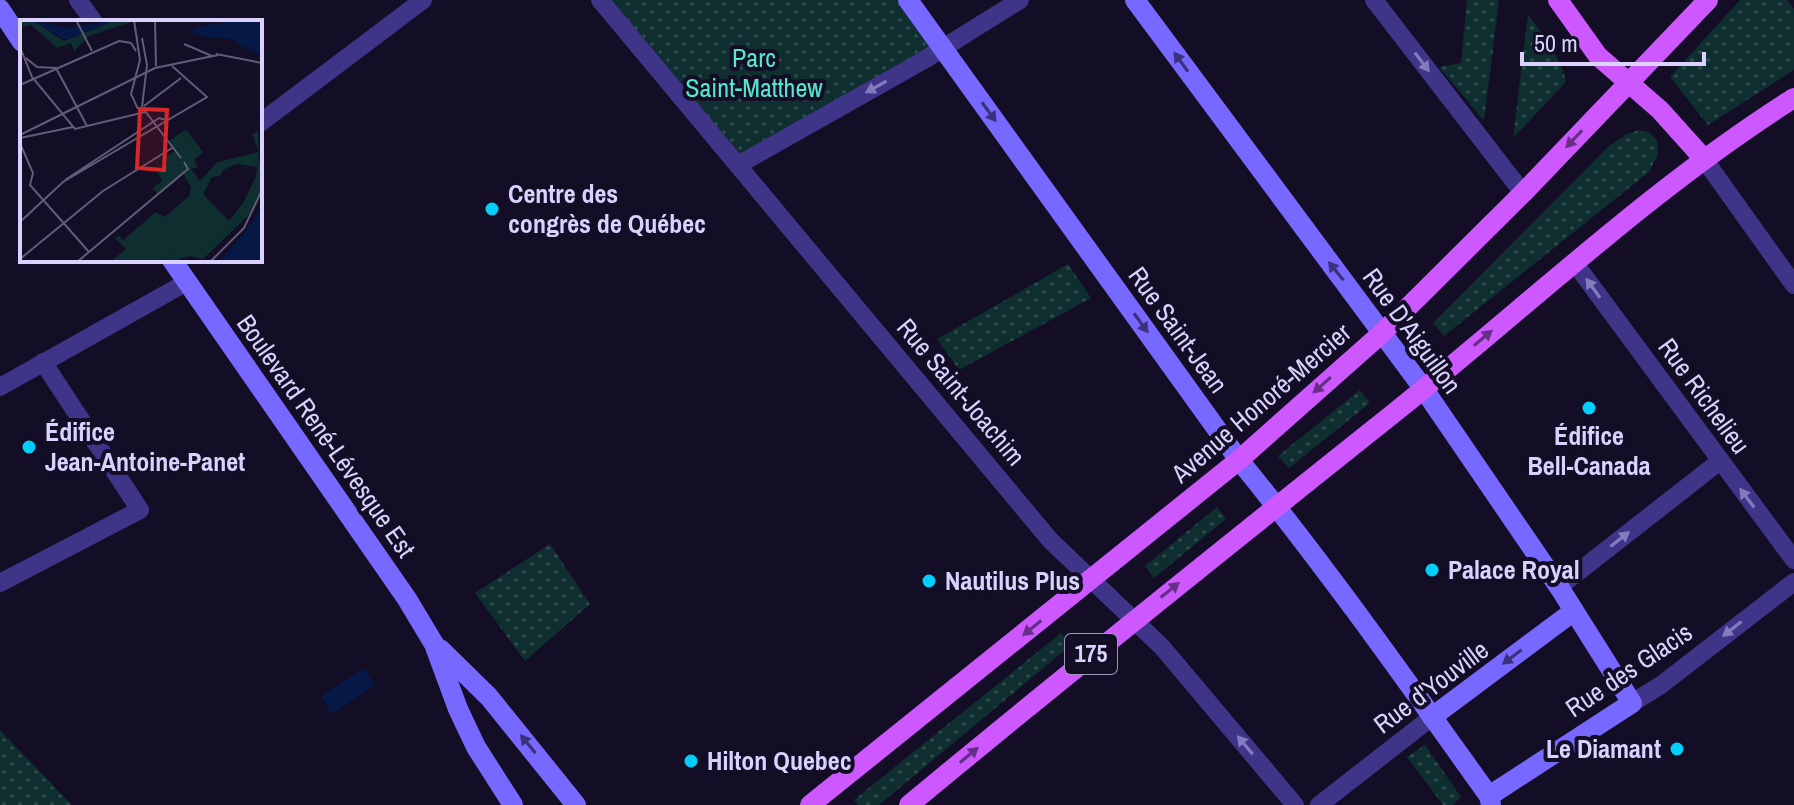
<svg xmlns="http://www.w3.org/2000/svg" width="1794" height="805" font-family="'Archivo Narrow',sans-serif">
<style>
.green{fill:url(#green-dots)}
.water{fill:#061845}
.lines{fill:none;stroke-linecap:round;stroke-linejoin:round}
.street{stroke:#3e3488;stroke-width:18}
.secondary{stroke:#7768ff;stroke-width:20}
.primary{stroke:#cd58ff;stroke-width:20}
.oneway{fill:#3b317c}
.oneway2{fill:#847bbe}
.oneway3{fill:#672f87}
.poi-dot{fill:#00cffc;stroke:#130d25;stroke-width:3}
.labels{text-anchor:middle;stroke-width:8;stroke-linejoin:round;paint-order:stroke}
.shield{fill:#130d25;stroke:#9e96be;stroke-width:2}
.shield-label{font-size:24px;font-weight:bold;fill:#dad1ff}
.park-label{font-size:26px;fill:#54e8ce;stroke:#130d25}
.poi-label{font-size:26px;font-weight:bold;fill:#dad1ff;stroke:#130d25;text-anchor:start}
.street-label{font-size:26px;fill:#dad1ff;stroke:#130d25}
.inset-road{fill:none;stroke:#635b7c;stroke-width:2}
.view{fill:#d62828;fill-opacity:0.15;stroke:#d62828;stroke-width:4}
.inset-edge{fill:none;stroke:#dad1ff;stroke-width:4}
</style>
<defs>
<pattern id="green-dots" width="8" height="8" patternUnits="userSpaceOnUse" patternTransform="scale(2)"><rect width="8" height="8" fill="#0f2e2f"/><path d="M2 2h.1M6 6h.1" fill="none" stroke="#314b4e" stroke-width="1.8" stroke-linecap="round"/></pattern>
</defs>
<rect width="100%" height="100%" fill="#130d25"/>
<g class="green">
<polygon points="600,0 908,0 943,48 738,165"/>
<polygon points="1467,0 1499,0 1484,121 1439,67 1461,63"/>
<polygon points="1740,0 1787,0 1794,9 1794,70 1708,125 1670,77"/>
<path d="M1528,14c14,21 34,43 38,68l-53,56z"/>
<polygon points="1639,130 1649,132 1657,140 1658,154 1649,172 1444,336 1433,323 1609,146 1627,134"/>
<polygon points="1068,264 1091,298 959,370 937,339"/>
<polygon points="1360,390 1370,403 1289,468 1278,456"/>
<polygon points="1217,507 1226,519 1154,578 1145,566"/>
<polygon points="550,544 590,604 525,661 475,593"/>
<polygon points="1061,633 1071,645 879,805 858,805 854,800"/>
<polygon points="0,730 72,805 0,805"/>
<polygon points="1425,745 1461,797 1453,805 1443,805 1407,757"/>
</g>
<polygon class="water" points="364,668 375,685 332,714 321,696"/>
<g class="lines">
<g class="street">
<polyline points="78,0 94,22"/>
<polyline points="600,0 1050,540 1162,647 1295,805"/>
<polyline points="1374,0 1523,193"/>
<polyline points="260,123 423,0"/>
<polyline points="1704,159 1794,285"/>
<polyline points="738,165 924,60 1020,0"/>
<polyline points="1574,262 1794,560"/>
<polyline points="0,387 187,282"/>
<polyline points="0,583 140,510 43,362"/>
<polyline points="1559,587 1720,461"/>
<polyline points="1632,703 1661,685 1794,582"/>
<polyline points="1319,805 1432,717"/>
</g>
<g class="secondary">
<path d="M908,0l331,460c88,108 169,223 250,336l2,9"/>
<polyline points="1135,0 1423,388 1559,587 1632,703 1489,796"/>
<polyline points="0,9 22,42"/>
<polyline points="172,260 407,599 434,644 458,709 476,747 513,805"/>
<polyline points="440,649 489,697 576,805"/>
<polyline points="1432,717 1574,611"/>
</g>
<g class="primary">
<polyline points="1558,0 1598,56 1660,110 1704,159"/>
<polyline points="810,805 1239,460 1381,334 1523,193 1708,0"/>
<path d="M909,805c160,-133 323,-263 485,-392 133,-106 256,-224 400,-315"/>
</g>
</g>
<defs><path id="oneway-solid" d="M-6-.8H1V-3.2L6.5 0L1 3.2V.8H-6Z" transform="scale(2)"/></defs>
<g class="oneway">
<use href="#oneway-solid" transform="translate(1181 62) rotate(-126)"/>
<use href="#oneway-solid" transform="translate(989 112) rotate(54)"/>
<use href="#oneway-solid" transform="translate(1336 271) rotate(-129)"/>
<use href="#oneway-solid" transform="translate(1141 323) rotate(54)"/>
<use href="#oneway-solid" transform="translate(1512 657) rotate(143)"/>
<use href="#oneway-solid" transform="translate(528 744) rotate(-129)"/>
</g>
<g class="oneway2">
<use href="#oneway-solid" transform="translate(1422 62) rotate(53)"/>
<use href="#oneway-solid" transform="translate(876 87) rotate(151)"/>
<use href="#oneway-solid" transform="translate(1593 288) rotate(-126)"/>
<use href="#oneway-solid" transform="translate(1747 498) rotate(-127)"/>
<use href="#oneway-solid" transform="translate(1620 539) rotate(-38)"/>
<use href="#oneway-solid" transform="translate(1732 629) rotate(142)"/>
<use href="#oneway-solid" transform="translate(1245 745) rotate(-130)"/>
</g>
<g class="oneway3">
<use href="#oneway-solid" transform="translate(1574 139) rotate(133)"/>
<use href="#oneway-solid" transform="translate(1483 338) rotate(-40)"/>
<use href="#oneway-solid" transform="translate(1322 385) rotate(138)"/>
<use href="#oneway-solid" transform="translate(1170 590) rotate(-39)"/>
<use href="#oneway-solid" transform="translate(1032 628) rotate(141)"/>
<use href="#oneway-solid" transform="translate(969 755) rotate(-40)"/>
</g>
<g class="poi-dot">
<circle cx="492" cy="209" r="8"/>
<circle cx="1589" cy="408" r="8"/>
<circle cx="29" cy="447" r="8"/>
<circle cx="1432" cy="570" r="8"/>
<circle cx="929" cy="581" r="8"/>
<circle cx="1677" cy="749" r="8"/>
<circle cx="691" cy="761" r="8"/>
</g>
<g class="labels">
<rect class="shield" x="1065" y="634" width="52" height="40" rx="6"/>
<g class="shield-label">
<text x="1091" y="662">175</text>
</g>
<g class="park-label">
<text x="754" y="67">Parc<tspan x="754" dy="30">Saint-Matthew</tspan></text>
</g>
<g class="poi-label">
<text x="508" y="203">Centre des<tspan x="508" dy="30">congrès de Québec</tspan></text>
<text x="45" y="441">Édifice<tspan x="45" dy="30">Jean-Antoine-Panet</tspan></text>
<text x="1589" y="445" text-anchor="middle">Édifice<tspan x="1589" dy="30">Bell-Canada</tspan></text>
<text x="1448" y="579">Palace Royal</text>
<text x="945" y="590">Nautilus Plus</text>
<text x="1661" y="758" text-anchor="end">Le Diamant</text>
<text x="707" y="770">Hilton Quebec</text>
</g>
<g class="street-label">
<text transform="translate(1178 330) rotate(54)" y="9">Rue Saint-Jean</text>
<text transform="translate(1412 331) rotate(54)" y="9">Rue D'Aiguillon</text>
<text transform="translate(961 392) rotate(50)" y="9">Rue Saint-Joachim</text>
<text transform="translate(1704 396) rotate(54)" y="9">Rue Richelieu</text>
<text transform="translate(1261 403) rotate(-41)" y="9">Avenue Honoré-Mercier</text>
<text transform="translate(326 436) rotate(55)" y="9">Boulevard René-Lévesque Est</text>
<text transform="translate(1629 670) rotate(-34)" y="9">Rue des Glacis</text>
<text transform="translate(1431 687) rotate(-37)" y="9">Rue d'Youville</text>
</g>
</g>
<g transform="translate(20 20)">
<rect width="242" height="242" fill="#130d25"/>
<path d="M1,0h11l32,21 52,-21h21l-48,16 -15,15 -3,-8 -14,5 -26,-23 -8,2zM166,109l17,23 -9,8 4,7 -7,2 9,12 17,-19 42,-10 -7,-18 6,-3 1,21 -2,15 -20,-3 -14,6 -3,6 -8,1 -9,17 28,29 -27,29 -35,10h-59l16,-13 -11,-11 4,-3 4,5 33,-28 9,5 24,-21 2,-8 -8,-15 -26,21 -5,-6 10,-7 -4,-9 9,-7 -2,-8 10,-6 -6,-10z" fill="#0f2e2f"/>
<path d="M239,133l3,37 -14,26 -45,43 -14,-3 -24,6 14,-23 12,-2 9,14 13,-21h9l21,-27 13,-27z" fill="#0f2e2f"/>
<path d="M12,0l34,8 50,-8 -51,20zM215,0h27l-1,34 -7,-1 -1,-8 -1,8 -6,-6 -5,10 2,-10 -8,-7 -42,-5 1,-7zM242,186v56h-43l27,-31z" fill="#061845"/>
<path class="inset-road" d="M56,0l16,31M114,0l6,40 -9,34 7,15M135,0l1,46M122,18l5,27 -5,42M164,24l28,12M0,27l12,30 43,52 70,-17M196,34l46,9M6,38l11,9 19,1 31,58M0,65l99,-44 12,2 5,8M124,86l37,-28M125,91l36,47M136,107l51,-30 -35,-31M0,115l135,-67 63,-13M0,118l53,-11M0,123l13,30 -3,12 59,67M45,160l94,-62 7,2M0,202l43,-40 93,-55M0,239l83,-68 69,-43M57,242l111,-93 -4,-7M190,242l34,-34 18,-38"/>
<path class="view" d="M120,89l27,1 -3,60 -27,-2z"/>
<rect width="242" height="242" class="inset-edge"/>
</g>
<path d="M1522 52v12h182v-12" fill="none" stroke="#dad1ff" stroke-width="4"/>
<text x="1534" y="52" font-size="24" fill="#dad1ff" stroke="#130d25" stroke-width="6" paint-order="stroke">50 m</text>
</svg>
